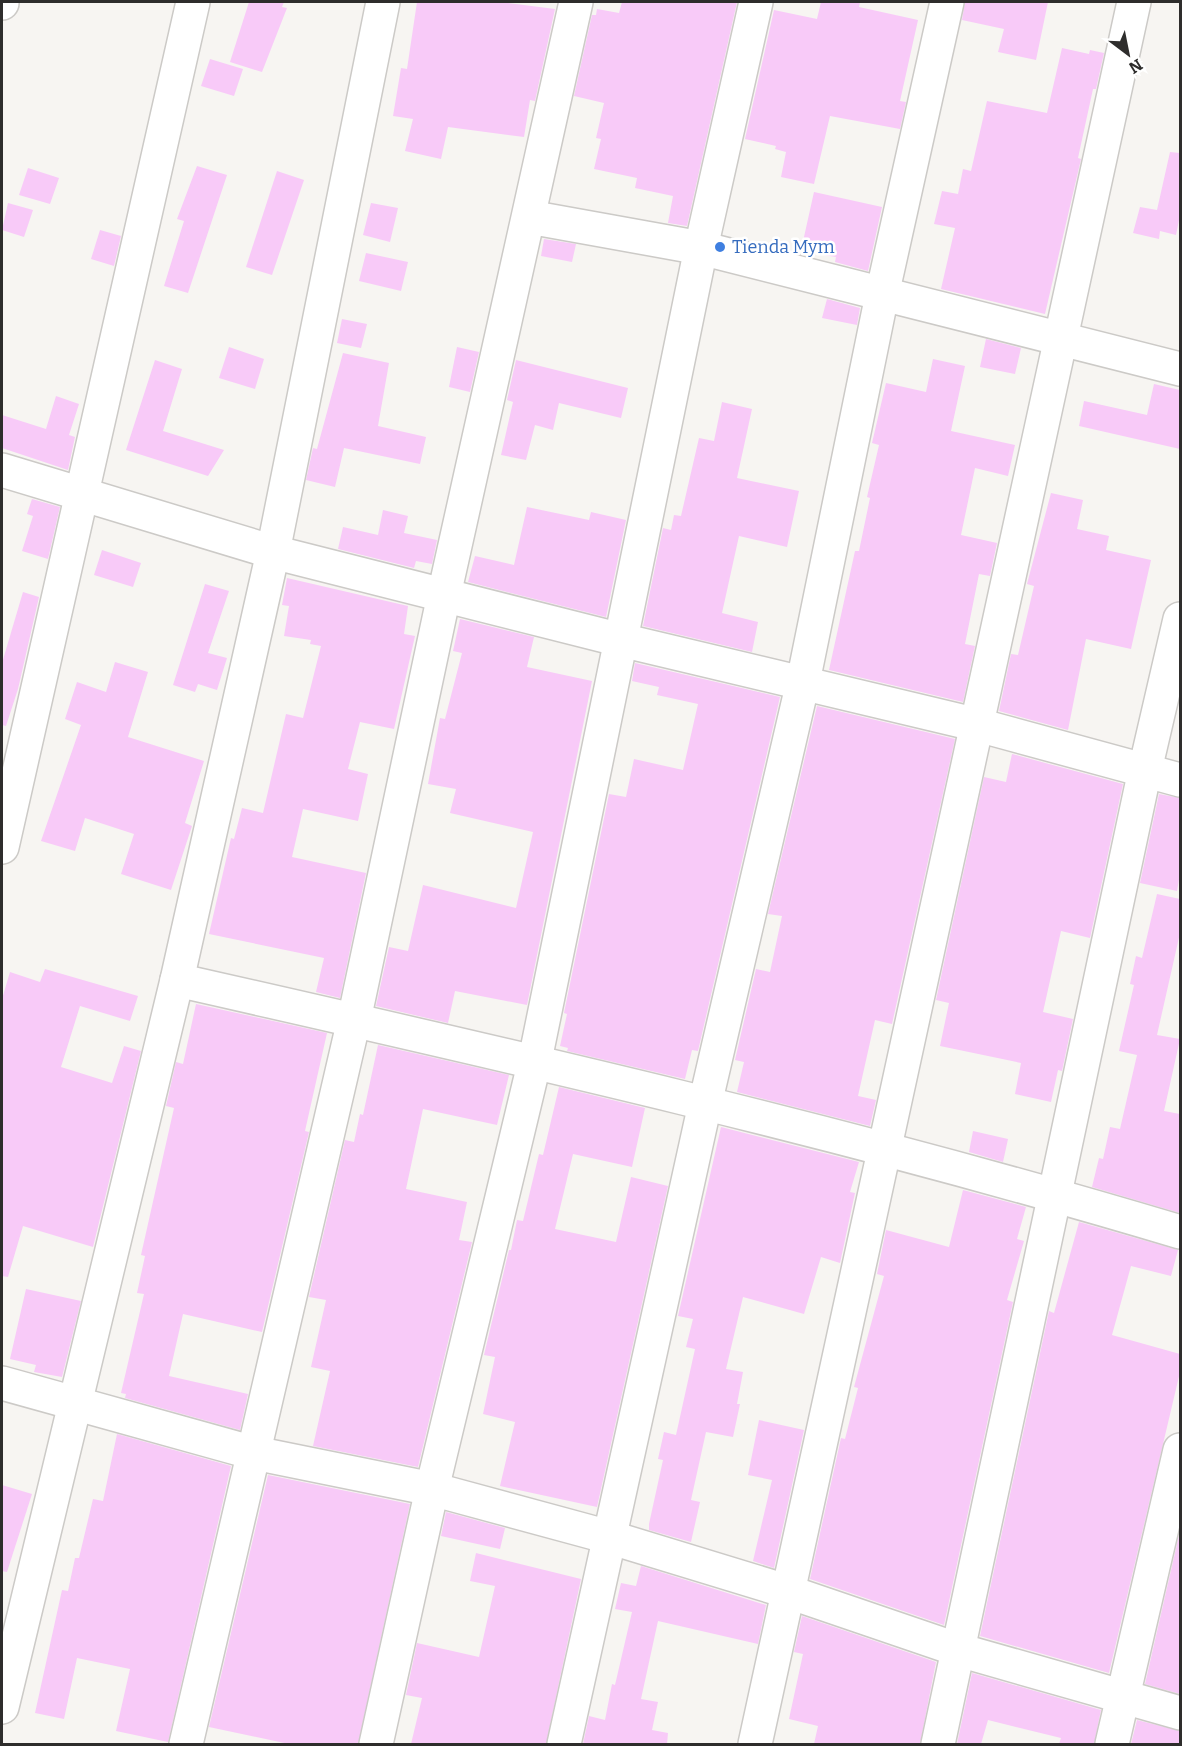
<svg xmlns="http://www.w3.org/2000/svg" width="1182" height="1746" font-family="Bitter,serif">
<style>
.building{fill:#f8caf8}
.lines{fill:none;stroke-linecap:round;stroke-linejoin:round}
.minor-casing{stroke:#cccac7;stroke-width:36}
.minor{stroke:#fff;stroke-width:33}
.shop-dot{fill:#3f7fe0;stroke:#fff;stroke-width:2}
.labels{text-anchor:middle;stroke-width:5;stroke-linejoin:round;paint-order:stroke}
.shop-label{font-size:18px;fill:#366cbe;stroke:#fff;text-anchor:start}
</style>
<rect width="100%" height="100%" fill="#f7f5f2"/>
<g class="building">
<polygon points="249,2 284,2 282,7 287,8 262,72 230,62"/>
<polygon points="417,2 501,2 555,9 535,101 530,100 524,137 448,127 441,159 405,151 413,119 393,116 401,68 407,69"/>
<polygon points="622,2 737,2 687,226 668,223 673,196 635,188 637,178 594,169 601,139 596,138 604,103 574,96 592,15 596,15 597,9 619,13"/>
<polygon points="821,2 860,2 859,7 918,20 900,101 906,102 900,129 830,116 814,184 781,177 786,152 775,149 776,146 745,139 774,10 817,19"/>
<polygon points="965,2 1048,2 1036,60 998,52 1004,29 962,20"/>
<polygon points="1062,48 1089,54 1090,50 1104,53 1096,89 1093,89 1078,158 1081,159 1045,314 941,289 955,228 934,224 942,191 958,194 963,169 971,171 987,101 1047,113"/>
<polygon points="210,59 243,69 234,96 201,86"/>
<polygon points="1170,152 1180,153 1180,215 1176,235 1160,231 1159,239 1133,233 1140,207 1157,210"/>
<polygon points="197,166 227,175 188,293 164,286 184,221 177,219"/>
<polygon points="28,168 59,178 50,204 19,195"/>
<polygon points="277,171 304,180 272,275 246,267"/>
<polygon points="814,192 882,207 868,271 835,262 836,257 824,255 825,251 802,246"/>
<polygon points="8,203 33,210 24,237 2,230"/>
<polygon points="371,203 398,208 390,242 363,235"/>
<polygon points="100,230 121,236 114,266 91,259"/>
<polygon points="544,239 576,244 572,262 541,256"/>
<polygon points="366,253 408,262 401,291 359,281"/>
<polygon points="827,299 860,308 857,325 822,318"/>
<polygon points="342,319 367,324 361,348 337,343"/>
<polygon points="986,339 1021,348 1015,374 980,367"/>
<polygon points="229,347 264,359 255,389 219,378"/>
<polygon points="457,347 479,352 470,392 449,387"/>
<polygon points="343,353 389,363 378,426 426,437 420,464 344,448 335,487 306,480 313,448 317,449"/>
<polygon points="933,359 965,366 951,431 1015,445 1008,476 975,468 961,535 997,543 990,576 979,574 965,644 975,646 963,702 829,670 855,551 859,551 870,498 867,497 879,445 872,443 886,383 926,392"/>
<polygon points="155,360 182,369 163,431 224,450 208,476 126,450"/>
<polygon points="516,360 628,388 621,418 559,403 553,430 535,425 526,460 501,455 513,402 507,400"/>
<polygon points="1154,384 1180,390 1180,449 1079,426 1084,401 1147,415"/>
<polygon points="56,396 79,404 69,435 75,437 68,470 2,448 2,415 46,429"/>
<polygon points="722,402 752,409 737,478 799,491 787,547 739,536 722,613 758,622 752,652 643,626 663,528 671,530 674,515 681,516 699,438 714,441"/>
<polygon points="1051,493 1083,500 1077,529 1109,536 1106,550 1151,560 1131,649 1086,639 1068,730 999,711 1011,654 1018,655 1034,586 1027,584"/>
<polygon points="32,499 60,507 48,559 22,551 33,516 27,514"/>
<polygon points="527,507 589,520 591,512 626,520 606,617 468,582 475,556 514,565"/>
<polygon points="383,510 408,516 404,533 437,540 432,564 416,561 414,568 338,549 343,527 378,535"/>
<polygon points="102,550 141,563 133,587 94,575"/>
<polygon points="287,578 408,606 404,634 415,636 394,729 360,722 348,769 368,774 358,821 303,809 292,857 366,873 340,998 316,992 324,958 209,934 231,838 234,839 242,808 263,813 286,714 303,718 321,646 310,644 311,640 284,636 289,606 282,605"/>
<polygon points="205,584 229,591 208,653 227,658 217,690 198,684 195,692 173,685"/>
<polygon points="23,592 39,597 18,689 6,726 2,725 2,663"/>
<polygon points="460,619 534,637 527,667 592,681 527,1005 455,991 448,1023 376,1006 389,947 408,951 423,885 516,908 533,832 450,813 456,789 428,784 440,718 445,719 462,653 453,651"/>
<polygon points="115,662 148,672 128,737 204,761 185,823 192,826 171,890 121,874 134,834 85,818 75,851 41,841 81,725 65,719 77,682 106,692"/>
<polygon points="635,663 780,697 698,1051 692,1050 685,1079 567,1051 568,1048 560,1046 567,1014 564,1013 609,794 626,797 634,759 683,770 698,704 657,695 659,687 632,681"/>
<polygon points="817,706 955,739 892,1024 875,1020 858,1096 876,1100 870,1126 737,1092 744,1062 735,1060 756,969 770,972 782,916 768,914"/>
<polygon points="1012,754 1123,784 1090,938 1061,931 1043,1012 1073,1019 1062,1071 1058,1070 1051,1102 1015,1094 1021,1063 940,1046 949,1003 936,1000 984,777 1006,782"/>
<polygon points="1159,794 1180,798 1180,874 1177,891 1140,883"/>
<polygon points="1157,894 1180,899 1180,933 1157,1035 1180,1039 1164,1111 1180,1114 1180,1213 1092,1187 1099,1158 1103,1159 1110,1127 1120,1129 1137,1055 1119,1051 1134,985 1130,984 1136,956 1142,958"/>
<polygon points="45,969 138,996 130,1021 80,1006 61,1067 112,1083 124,1046 141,1051 93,1247 23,1226 8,1277 2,1276 2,999 10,972 40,982"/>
<polygon points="196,1004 327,1033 305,1131 309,1132 262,1332 183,1314 169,1376 248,1394 240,1430 125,1398 126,1394 121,1393 144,1294 137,1293 145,1256 141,1255 174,1108 166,1106 176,1062 183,1064"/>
<polygon points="378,1045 509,1075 497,1125 423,1109 406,1189 467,1202 459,1240 472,1242 418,1467 313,1446 330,1371 311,1367 326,1300 309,1297 345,1140 354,1142 360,1114 363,1115"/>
<polygon points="559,1087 645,1108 632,1167 573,1154 555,1229 616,1242 631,1177 668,1186 597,1507 500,1486 515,1422 483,1414 495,1357 484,1355 509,1250 511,1250 517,1220 523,1221 539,1154 543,1155"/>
<polygon points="721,1127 859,1162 850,1192 855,1193 840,1263 821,1257 804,1314 743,1297 726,1369 743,1372 737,1404 740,1404 733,1437 706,1432 691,1500 700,1502 691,1542 649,1530 649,1524 663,1460 658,1459 664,1432 676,1435 695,1349 686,1347 693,1319 678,1316"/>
<polygon points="973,1131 1008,1139 1003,1162 969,1152"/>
<polygon points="963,1190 1026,1207 1017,1239 1024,1241 1007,1300 1013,1302 944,1625 810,1579 841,1438 845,1439 858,1388 854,1387 884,1276 877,1274 886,1230 949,1247"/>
<polygon points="1079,1222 1178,1250 1171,1276 1131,1266 1112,1335 1180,1354 1180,1372 1109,1673 980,1636 1049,1311 1054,1313"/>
<polygon points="26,1289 81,1301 62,1377 34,1372 36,1365 10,1359"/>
<polygon points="759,1420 804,1430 774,1568 753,1561 772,1480 748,1475"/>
<polygon points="117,1434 231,1466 168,1742 116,1731 130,1669 77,1658 64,1719 35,1713 62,1590 68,1591 75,1558 79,1558 93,1499 103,1501"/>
<polygon points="268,1475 410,1504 358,1744 289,1744 209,1727"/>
<polygon points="2,1485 32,1494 7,1572 2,1571"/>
<polygon points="446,1512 505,1528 500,1549 441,1536"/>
<polygon points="1180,1531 1180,1694 1145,1684"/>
<polygon points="476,1553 581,1579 546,1744 411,1744 422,1698 406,1695 417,1643 479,1657 495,1586 470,1581"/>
<polygon points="641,1566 766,1605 758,1644 658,1621 641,1699 658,1702 652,1730 668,1733 667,1744 583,1744 589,1716 605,1720 612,1684 615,1685 632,1612 615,1609 621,1583 636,1586"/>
<polygon points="802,1616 936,1662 920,1744 814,1744 818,1726 789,1719 803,1654 794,1652"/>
<polygon points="972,1673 1101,1710 1094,1744 1059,1744 1061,1738 988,1720 981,1744 957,1744"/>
<polygon points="1137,1720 1180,1731 1180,1744 1131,1744"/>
</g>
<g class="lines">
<defs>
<g id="minor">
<polyline points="2,3 2,2"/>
<polyline points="529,217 701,248 1180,369"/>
<polyline points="2,470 273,552 621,640 978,725 1180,780"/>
<polyline points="2,847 193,2"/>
<path d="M177,980c336,76 673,153 1003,252"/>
<polyline points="2,1383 254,1453 432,1489 609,1537 786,1591 959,1650 1180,1713"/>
<polyline points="2,1707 177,980 273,552 383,2"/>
<polyline points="186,1744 354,1020 444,595 576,2"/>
<polyline points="376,1744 432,1489 535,1060 701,248 756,2"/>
<polyline points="564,1744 705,1104 803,682 882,295 947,2"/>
<polyline points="755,1744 1134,2"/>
<polyline points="938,1744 1145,770 1180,619"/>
<polyline points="1112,1744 1180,1450"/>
</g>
</defs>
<use href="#minor" class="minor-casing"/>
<use href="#minor" class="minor"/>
</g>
<circle class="shop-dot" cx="720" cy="247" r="6"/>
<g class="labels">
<g class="shop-label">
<text x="732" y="253">Tienda Mym</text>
</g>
</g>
<rect width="1182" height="1746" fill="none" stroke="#2e2d2c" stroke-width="6"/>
<g transform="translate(1128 54) rotate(148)" stroke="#ffffff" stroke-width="4.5" paint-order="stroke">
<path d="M0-4.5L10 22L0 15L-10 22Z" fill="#2e2d2c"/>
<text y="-9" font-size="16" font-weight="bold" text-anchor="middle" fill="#2e2d2c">N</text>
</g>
</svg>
